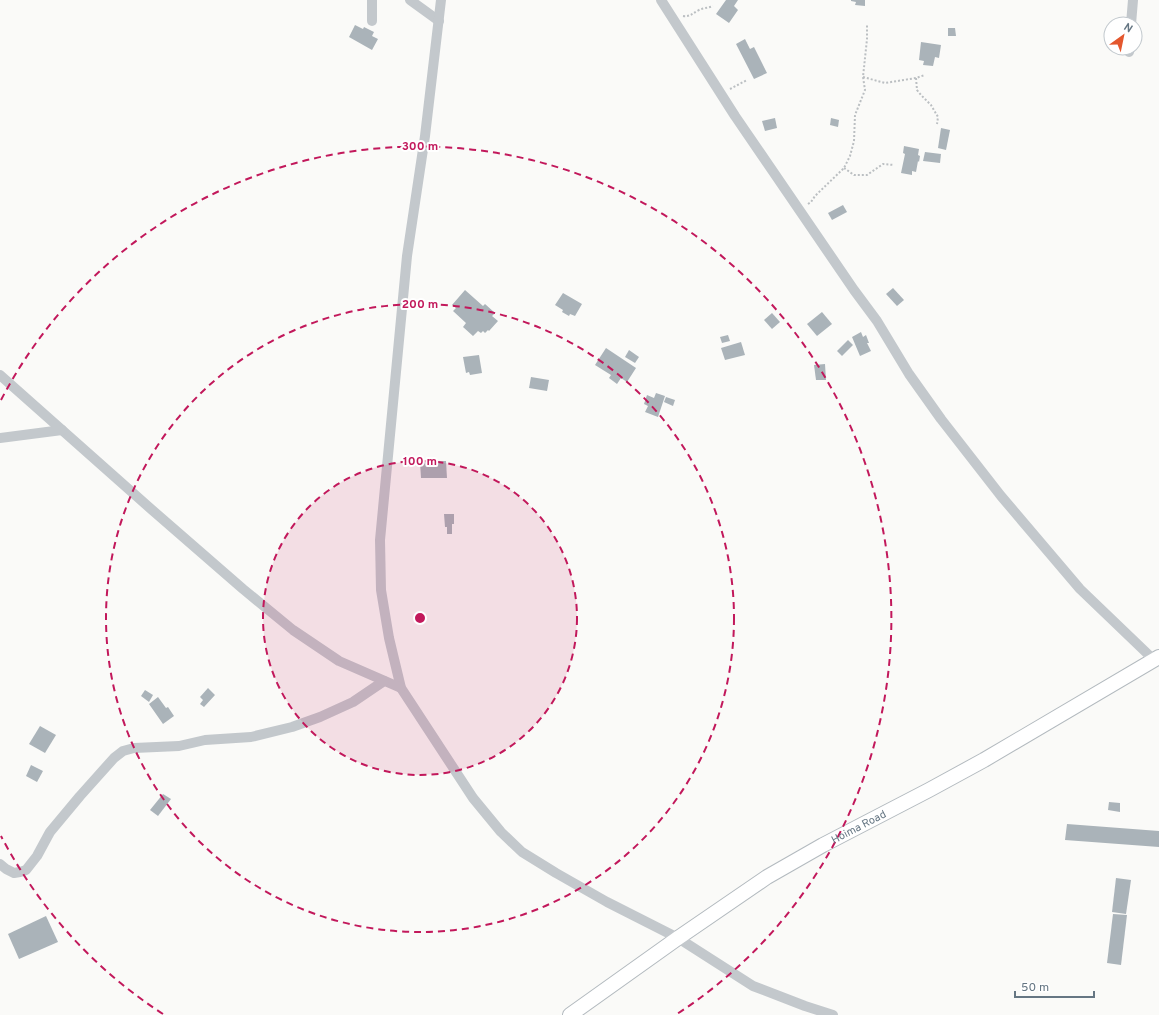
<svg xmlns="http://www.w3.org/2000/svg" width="1159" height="1015" font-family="Overpass,sans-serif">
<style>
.building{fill:#aab3b9}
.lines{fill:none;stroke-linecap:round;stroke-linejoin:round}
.secondary-casing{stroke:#b3babf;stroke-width:16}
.path{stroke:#bbbfc2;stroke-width:2;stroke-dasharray:2 2;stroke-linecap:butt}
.minor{stroke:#c3c8cc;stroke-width:10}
.secondary{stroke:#fff;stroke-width:14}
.ring{fill:none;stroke:#c2185b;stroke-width:2;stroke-dasharray:7 5}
.labels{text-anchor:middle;stroke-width:4;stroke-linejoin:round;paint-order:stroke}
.street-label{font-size:11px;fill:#657683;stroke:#fff}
.centre{fill:#c2185b;stroke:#fff;stroke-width:2}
.ring-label{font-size:12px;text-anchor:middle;font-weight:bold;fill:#c2185b;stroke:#fff;stroke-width:4;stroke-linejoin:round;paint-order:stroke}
</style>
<rect width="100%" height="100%" fill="#fafaf8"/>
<g class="building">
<polygon points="726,0 738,0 734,6 738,10 729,23 716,14"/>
<polygon points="851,0 865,0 865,6 855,5 856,2 851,1"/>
<polygon points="355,25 363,29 364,27 374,32 372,36 378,39 372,50 349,37"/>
<polygon points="948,28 955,28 956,36 948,36"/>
<polygon points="745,39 750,49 754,47 767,73 754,79 736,44"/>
<polygon points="921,42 941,45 939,58 935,57 933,66 923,65 924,61 919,60"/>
<polygon points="775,118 777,128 765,131 762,121"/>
<polygon points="831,118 839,120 838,127 830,125"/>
<polygon points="941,128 950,130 946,150 938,148"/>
<polygon points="904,146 919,149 918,155 920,156 919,162 918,161 916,172 912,171 912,175 901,173 905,154 903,153"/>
<polygon points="925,152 941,154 940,163 923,161"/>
<polygon points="843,205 847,212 832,220 828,213"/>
<polygon points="893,288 904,300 897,306 886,294"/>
<polygon points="465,290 483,306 485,304 495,313 492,316 498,321 489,331 488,330 485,333 483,331 481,333 478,331 473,336 463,327 466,323 453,311 456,308 452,305"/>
<polygon points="563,293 582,304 575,316 570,314 569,316 562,312 563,310 555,305"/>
<polygon points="822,312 832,324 817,336 807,324"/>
<polygon points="772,313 780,322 772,329 764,320"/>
<polygon points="861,332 863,337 866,335 869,343 867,343 871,351 860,356 852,337"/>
<polygon points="728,335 730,341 722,343 720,337"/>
<polygon points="848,340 853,345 842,356 837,351"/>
<polygon points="741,342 745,355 725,360 721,348"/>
<polygon points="606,348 636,368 627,382 621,378 617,384 609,378 611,375 595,365"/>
<polygon points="629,350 639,357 635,363 625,357"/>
<polygon points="479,355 482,373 470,375 469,372 466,373 463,357"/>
<polygon points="825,364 826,380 816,380 814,365"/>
<polygon points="531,377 549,380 547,391 529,388"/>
<polygon points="656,393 665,396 658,417 645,412 648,406 644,404 647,395 654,398"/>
<polygon points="666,397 675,400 673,406 664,402"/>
<polygon points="446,461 447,478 421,478 420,462"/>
<polygon points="444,514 454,514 454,524 452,524 452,534 447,534 447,527 445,527"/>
<polygon points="208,688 215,695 204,707 200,704 203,700 200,697"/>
<polygon points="145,690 153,695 149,702 141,696"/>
<polygon points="158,697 166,708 168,707 174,716 163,724 149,704"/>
<polygon points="40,726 56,735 45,753 29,744"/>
<polygon points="31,765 43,771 37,782 26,776"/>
<polygon points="163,794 171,799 158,816 150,810"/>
<polygon points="1109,802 1120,803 1120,812 1108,810"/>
<polygon points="1067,824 1159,831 1159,847 1065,840"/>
<polygon points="1116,878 1131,880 1126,914 1112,912"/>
<polygon points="1113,914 1127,915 1121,965 1107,963"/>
<polygon points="46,916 58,942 19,959 8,934"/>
</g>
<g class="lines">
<defs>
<g id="secondary">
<path id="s1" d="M570,1015l108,-77 89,-61 56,-32 106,-55 55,-30 175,-103"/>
</g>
</defs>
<use href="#secondary" class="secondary-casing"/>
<g class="path">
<path d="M683,16c7,1 10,-3 16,-6 4,-2 9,-2 14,-4"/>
<polyline points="863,77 885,83 916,78 925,75"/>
<polyline points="916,78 917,90 921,95 931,105 938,117 937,124"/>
<polyline points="730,89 747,80"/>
<polyline points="844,168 854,175 867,175 883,164 894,165"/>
<polyline points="808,204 811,202 815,196 844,168 850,156 854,141 855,115 865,90 863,77 867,39 867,25"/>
</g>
<g class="minor">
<polyline points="410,0 439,21"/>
<polyline points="441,0 425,136 407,256 380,540 381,590 389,638 401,688 473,798 501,832 522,852 556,873 607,902 678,938 753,986 805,1006 833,1015"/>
<polyline points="661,0 735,116 854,290 877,321 909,374 941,419 1001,496 1080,589 1154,660"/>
<polyline points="372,21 372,0"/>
<polyline points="1131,24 1133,0"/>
<polyline points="1129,52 1130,48"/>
<polyline points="0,375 151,509 243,589 293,630 339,661 401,688"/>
<polyline points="0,438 62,430"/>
<polyline points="0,864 6,869 14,873 20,872 26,870 37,856 50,832 80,796 114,758 123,751 134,748 179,746 205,740 251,737 292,727 320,717 353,702 384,681"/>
</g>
<use href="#secondary" class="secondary"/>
</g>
<circle cx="420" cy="618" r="157" fill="#c2185b" fill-opacity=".12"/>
<g class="ring">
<circle cx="420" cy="618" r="157"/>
<circle cx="420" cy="618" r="314"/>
<path d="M163 1014A472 472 0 0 1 1 836M1 400A472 472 0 1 1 677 1014"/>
</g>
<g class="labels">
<g class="street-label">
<text dy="4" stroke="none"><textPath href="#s1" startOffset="345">Hoima Road</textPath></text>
</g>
</g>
<circle cx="420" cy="618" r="6" class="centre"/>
<g class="ring-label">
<text x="420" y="150">300 m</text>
<text x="420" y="308">200 m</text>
<text x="420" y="465">100 m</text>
</g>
<g transform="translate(1123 36) rotate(33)"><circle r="19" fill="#ffffff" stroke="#c1c8cd"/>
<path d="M0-3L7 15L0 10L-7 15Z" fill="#e4572e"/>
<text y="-6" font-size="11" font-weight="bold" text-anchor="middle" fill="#657683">N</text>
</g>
<path d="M1015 991v6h79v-6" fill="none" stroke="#657683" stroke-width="2"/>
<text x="1021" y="991" font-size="12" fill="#657683" stroke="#ffffff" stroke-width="3" paint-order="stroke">50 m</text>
</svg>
